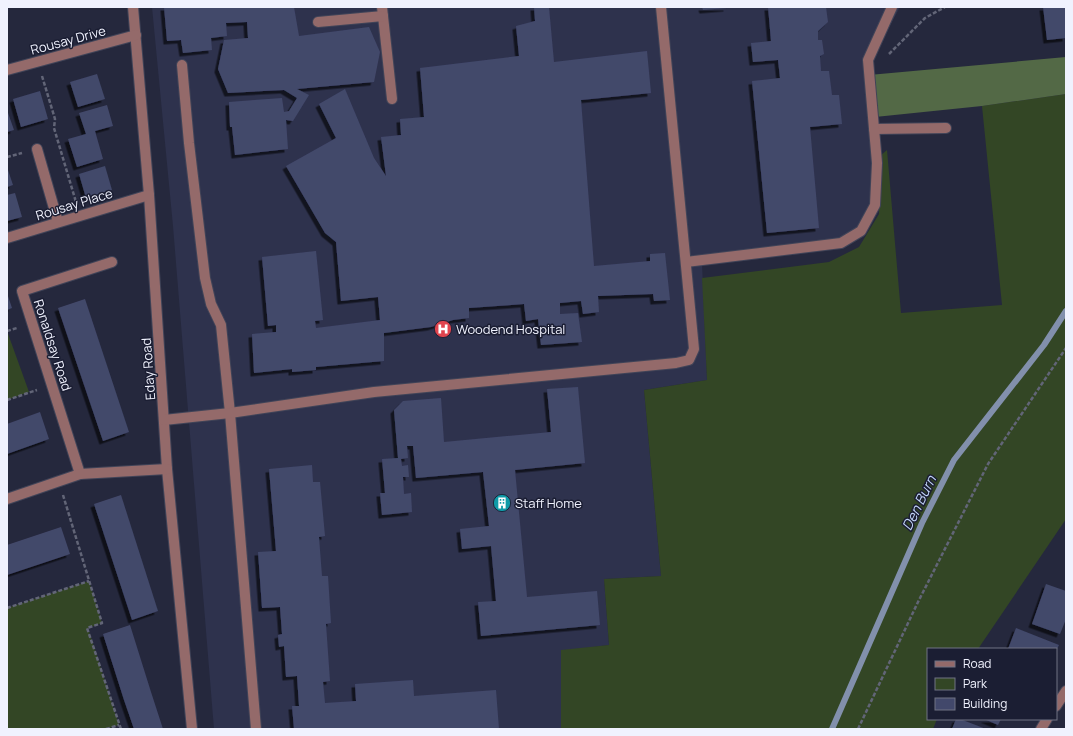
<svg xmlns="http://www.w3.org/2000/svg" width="1073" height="736" font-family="Manrope,sans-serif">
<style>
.built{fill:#2e324d}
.green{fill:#334625}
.forest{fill:#536946}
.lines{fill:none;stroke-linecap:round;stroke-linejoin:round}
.stream{stroke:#8290ac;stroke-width:6}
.building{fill:#42486b;filter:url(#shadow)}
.minor-casing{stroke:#414458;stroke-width:12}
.path{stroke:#626577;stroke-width:2.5;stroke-dasharray:4 2;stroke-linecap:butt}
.minor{stroke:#946a6a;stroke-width:10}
.labels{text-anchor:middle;stroke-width:3;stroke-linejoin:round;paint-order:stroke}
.street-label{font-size:13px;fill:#f0f2fe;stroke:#1b1e33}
.poi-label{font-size:13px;fill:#f0f2fe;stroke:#1b1e33;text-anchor:start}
.water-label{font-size:14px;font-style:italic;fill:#c3d7fa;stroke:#1b1e33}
</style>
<defs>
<filter id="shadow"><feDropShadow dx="-3.5" dy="3.5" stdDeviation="0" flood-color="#0009"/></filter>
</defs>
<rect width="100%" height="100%" fill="#25283d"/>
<polygon class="built" points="152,7 900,7 869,65 874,129 869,209 856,235 835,246 702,263 707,380 644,390 661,576 604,579 609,645 561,651 561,729 214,729 173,226"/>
<g class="green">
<polygon points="1066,94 1066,519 978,649 928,649 928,719 937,719 933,729 561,729 561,650 609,645 604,579 661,576 644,390 707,380 702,278 829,262 859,247 879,214 880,156 887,150 901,313 1002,305 982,106"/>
<polygon points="7,331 29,392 7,400"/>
<polygon points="89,581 102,623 88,628 119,725 106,729 7,729 7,608"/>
</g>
<polygon class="forest" points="1066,57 1066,94 982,106 875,117 869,75"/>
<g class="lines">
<polyline class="stream" points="832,729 922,523 954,460 1044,345 1066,311"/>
</g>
<g class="building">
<polygon points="164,7 294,7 299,36 369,27 380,52 374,82 297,89 309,95 293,121 286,120 288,149 235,155 232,127 230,127 229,102 282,98 284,112 289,111 297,98 284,90 228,93 218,69 224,40 248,38 247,22 226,23 227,36 211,38 212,50 183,53 181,40 167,41"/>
<polygon points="534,7 549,7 554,62 647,51 651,93 581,100 594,266 650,261 650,254 665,253 670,300 654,301 653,294 598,296 599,312 583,314 581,301 560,303 560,314 578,313 582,342 541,345 538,319 526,321 524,304 469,308 469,318 453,320 431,327 384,333 384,361 316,367 316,370 292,372 292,369 254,373 252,334 276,332 276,325 268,326 262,257 316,251 323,320 315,321 316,328 380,320 378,297 341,301 336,242 325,233 286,166 336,138 319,104 345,89 374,158 386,176 381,137 401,135 400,119 424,117 420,68 519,56 516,26 535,21"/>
<polygon points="702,7 727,7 727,8 703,10"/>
<polygon points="768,7 826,7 828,22 818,31 818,40 822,40 824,54 820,56 821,71 829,71 832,95 839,95 842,124 810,127 819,228 767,233 752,81 780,78 778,60 753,62 751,43 771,41"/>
<polygon points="1043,7 1066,7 1066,38 1047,40"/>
<polygon points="97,74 105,99 78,107 70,82"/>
<polygon points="40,91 48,119 21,127 13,99"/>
<polygon points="107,105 113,126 95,131 103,159 77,167 68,139 86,134 79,113"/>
<polygon points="7,110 14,130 7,132"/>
<polygon points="105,166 112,190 86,198 79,174"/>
<polygon points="7,167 13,185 7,187"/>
<polygon points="15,193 22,217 7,221 7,195"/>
<polygon points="7,293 12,308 7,310"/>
<polygon points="85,299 129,432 103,441 58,308"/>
<polygon points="578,387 585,463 515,470 527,597 597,591 600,625 481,636 478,602 496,601 491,546 462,549 460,529 489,526 483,472 416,478 413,446 407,446 408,458 401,459 402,466 408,465 409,477 403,477 404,494 411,493 412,512 382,515 380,493 385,493 382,459 398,458 394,410 403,401 441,398 444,442 551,432 547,389"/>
<polygon points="40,412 49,439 7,454 7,424"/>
<polygon points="312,465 313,482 320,482 325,536 319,537 322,576 328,576 331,623 326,624 330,681 323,682 325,703 356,701 355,684 413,680 414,696 496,690 499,729 294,729 292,706 299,706 297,676 286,677 284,646 279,647 278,635 282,634 280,607 262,608 258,552 276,551 269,469"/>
<polygon points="121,495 158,611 132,620 94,504"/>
<polygon points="61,527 70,554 7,575 7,545"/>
<polygon points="1046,584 1066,591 1066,619 1060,634 1032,624"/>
<polygon points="130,625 151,692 163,729 134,729 124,700 103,634"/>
<polygon points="1016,628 1059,645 1057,649 1008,649"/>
<polygon points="956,719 960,719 986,729 952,729"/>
<polygon points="984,719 1001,719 998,725"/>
</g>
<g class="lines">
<defs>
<g id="minor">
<polyline points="133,7 149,195 167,469 192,729"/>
<polyline points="382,7 392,99"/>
<polyline points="318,22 383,16"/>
<polyline points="182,65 189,143 205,278 211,304 221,325 230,413 256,729"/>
<polyline points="7,70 136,35"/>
<polyline points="874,129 946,128"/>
<polyline points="37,149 58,222"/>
<polyline points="7,238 149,195"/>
<polyline points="686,262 841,243 861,231 875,205 877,163 868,60 892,7"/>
<polyline points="164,420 230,413 374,392 676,363 689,360 694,349 661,7"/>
<polyline points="80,474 22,291 112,262"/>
<polyline points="7,499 80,474 167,469"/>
<polyline points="1056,706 1066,691"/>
<polyline points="1041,729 1047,719"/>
</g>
</defs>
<use href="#minor" class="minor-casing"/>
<g class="path">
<polyline points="889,54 925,18 945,7"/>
<polyline points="42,76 55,119 54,128 76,202"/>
<polyline points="7,157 22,153"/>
<polyline points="7,331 17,328"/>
<polyline points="7,400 37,390"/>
<polyline points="63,495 102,623 87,628 121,729"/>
<polyline points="7,608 89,581"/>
<polyline points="106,729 119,725"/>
<polyline points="858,729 918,602 988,464 1066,348"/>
</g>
<use href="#minor" class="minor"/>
</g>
<defs>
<symbol id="hospital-disc" viewBox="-11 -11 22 22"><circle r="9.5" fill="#e0444e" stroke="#1b1e33"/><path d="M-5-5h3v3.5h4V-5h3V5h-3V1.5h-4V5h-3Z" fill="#fff"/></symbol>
<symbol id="building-disc" viewBox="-11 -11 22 22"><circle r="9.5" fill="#0f9aa8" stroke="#1b1e33"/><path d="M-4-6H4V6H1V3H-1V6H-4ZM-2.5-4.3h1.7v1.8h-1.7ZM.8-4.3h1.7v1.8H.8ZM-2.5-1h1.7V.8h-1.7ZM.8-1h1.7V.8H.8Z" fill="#fff"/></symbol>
</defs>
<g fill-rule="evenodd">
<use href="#hospital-disc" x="433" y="319" width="20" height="20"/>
<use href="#building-disc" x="492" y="493" width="20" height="20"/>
</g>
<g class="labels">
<g class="street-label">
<text transform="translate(68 40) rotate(-15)" y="5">Rousay Drive</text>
<text transform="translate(74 204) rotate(-17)" y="5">Rousay Place</text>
<text transform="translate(53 345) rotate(72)" y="5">Ronaldsay Road</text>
<text transform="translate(148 369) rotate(-94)" y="5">Eday Road</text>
</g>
<g class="poi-label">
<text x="456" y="334">Woodend Hospital</text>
<text x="515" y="508">Staff Home</text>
</g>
<g class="water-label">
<text transform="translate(919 503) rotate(-64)" y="5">Den Burn</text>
</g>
</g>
<rect width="1073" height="736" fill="none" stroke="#f0f2fe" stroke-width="16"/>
<rect x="927" y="648" width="130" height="72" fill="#1b1e33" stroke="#707384"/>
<rect x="935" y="661" width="20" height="6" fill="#946a6a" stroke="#707384"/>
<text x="963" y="668" font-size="12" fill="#f0f2fe">Road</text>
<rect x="935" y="678" width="20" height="12" fill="#334625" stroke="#707384"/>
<text x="963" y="688" font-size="12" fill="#f0f2fe">Park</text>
<rect x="935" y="698" width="20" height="12" fill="#42486b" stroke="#707384"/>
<text x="963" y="708" font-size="12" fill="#f0f2fe">Building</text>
</svg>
